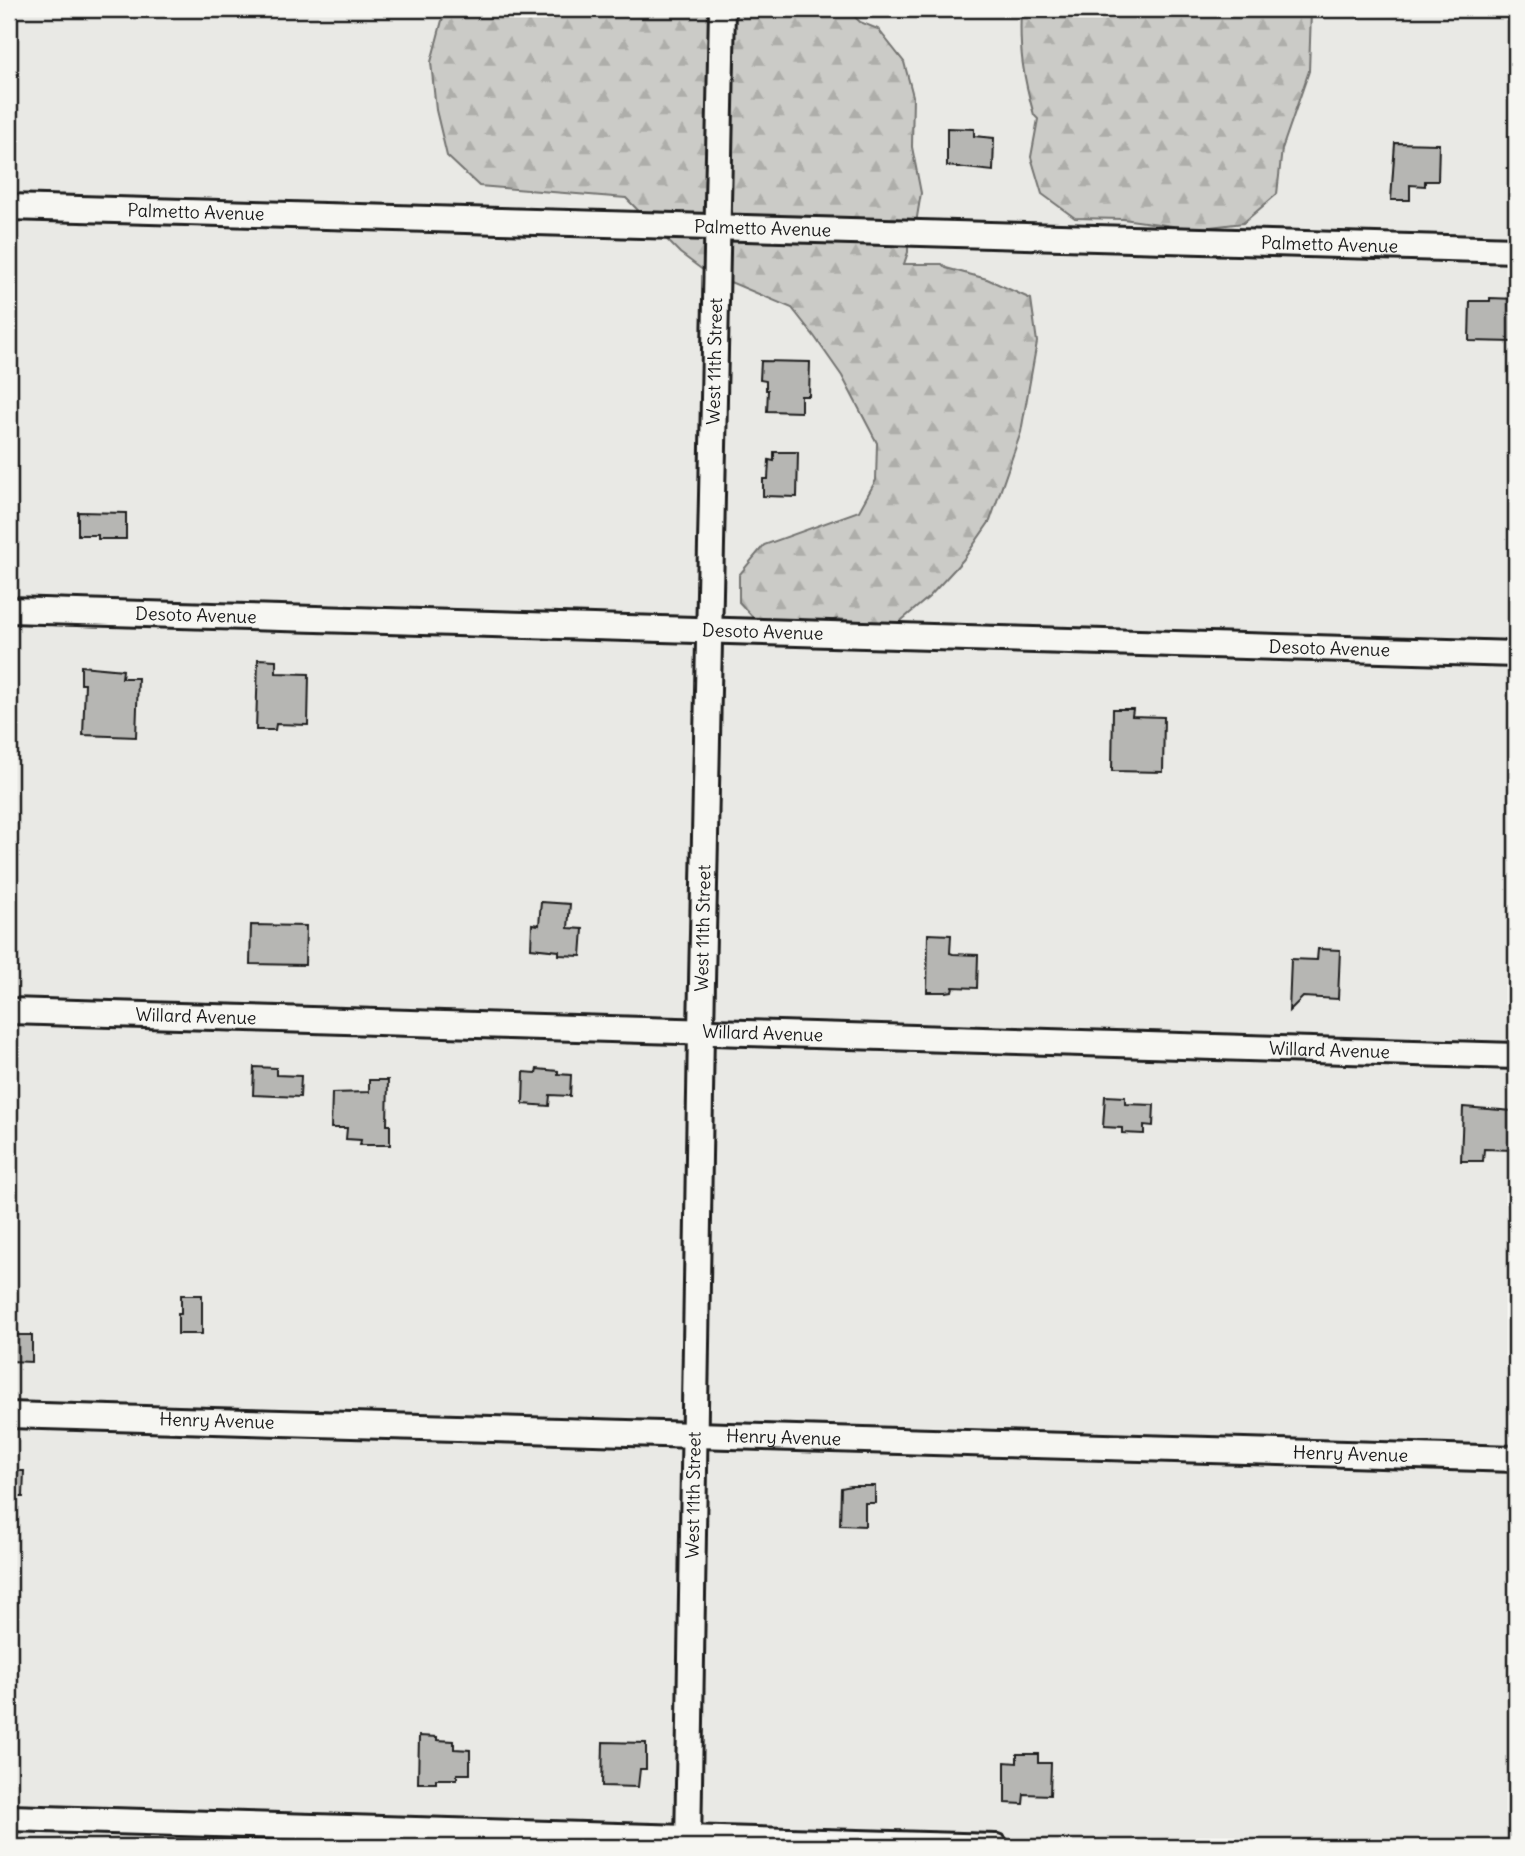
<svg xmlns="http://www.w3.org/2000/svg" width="1525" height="1856" font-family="Delius,sans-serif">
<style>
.forest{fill:url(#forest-firs);stroke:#747472;stroke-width:2}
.building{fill:#b6b6b3;stroke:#1c1c1c;stroke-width:2}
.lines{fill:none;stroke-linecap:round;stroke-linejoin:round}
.minor-casing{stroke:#1c1c1c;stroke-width:30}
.minor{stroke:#f6f6f2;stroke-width:24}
.labels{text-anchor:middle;stroke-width:6;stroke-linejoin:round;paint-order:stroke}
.street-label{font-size:18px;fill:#1c1c1c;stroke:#f6f6f2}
</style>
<defs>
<pattern id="forest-firs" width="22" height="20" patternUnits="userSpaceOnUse" patternTransform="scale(1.75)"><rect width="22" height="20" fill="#cbcbc7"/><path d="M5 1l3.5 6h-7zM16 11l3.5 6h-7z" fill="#aeaeaa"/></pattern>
</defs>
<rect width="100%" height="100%" fill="#e9e9e5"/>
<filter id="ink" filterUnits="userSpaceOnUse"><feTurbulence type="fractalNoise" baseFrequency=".0143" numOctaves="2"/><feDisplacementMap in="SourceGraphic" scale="14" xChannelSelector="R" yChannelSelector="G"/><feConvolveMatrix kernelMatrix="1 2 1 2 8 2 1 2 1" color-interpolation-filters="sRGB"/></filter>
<g filter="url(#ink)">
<g class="forest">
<polygon points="445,9 847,9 860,22 878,29 904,62 913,96 912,147 921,193 915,229 908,229 908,252 904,264 942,264 946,268 987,279 1031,299 1037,342 1021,432 990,521 963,560 929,597 896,625 837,619 817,626 760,625 739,602 739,575 764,545 859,511 876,480 877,443 842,376 814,336 792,308 704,271 680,253 626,198 479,186 447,156 436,110 431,62"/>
<path d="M1021,9h287l3,3 -2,59 -27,78 -5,45 -34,29 -49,6 -71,-10 -48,-1 -33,-24 -11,-37 7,-38 -4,-4c-11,-39 -15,-65 -13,-106z"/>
</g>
<g class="building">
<polygon points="947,128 974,129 974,136 994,138 993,171 947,166"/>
<polygon points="1395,143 1439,144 1438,181 1425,181 1425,186 1410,185 1410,200 1391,200"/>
<polygon points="1490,298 1516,299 1516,342 1469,341 1470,301 1490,301"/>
<polygon points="761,361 810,362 809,396 801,396 801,412 767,411 768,390 766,390 766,381 760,380"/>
<polygon points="774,452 798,452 797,497 763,496 763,479 768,479 769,460 774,461"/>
<polygon points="78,512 126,513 126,539 98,539 98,535 78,535"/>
<polygon points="258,659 276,660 276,673 309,674 308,725 276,724 275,730 256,730"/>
<polygon points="81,666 123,670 122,678 138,678 136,737 83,735 85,684 81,684"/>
<polygon points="1113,709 1133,709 1132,716 1164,717 1163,772 1112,771"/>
<polygon points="541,902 570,904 568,928 583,929 581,956 559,955 559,951 531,948 532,924 539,925"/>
<polygon points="251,925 306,926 305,965 250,964"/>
<polygon points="928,934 951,935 950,953 953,954 978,955 977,988 953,987 952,991 946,992 927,992"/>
<polygon points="1318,949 1340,950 1338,999 1303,997 1289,1011 1291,959 1317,960"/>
<polygon points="254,1067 276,1068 276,1075 301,1076 300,1097 253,1095"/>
<polygon points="537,1069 558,1071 558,1074 571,1075 570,1096 550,1095 549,1106 523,1104 524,1072 536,1073"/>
<polygon points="369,1080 388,1080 387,1125 390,1125 390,1145 360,1145 361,1140 346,1139 347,1128 331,1128 332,1093 369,1092"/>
<polygon points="1105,1096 1125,1097 1125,1104 1154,1105 1153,1126 1144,1125 1144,1134 1122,1133 1122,1128 1103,1127"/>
<polygon points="1463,1107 1513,1111 1512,1150 1484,1149 1483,1161 1461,1161"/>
<polygon points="181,1295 202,1295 202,1334 178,1334 178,1314 181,1314"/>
<polygon points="9,1335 32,1335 32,1362 9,1361"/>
<polygon points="9,1471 24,1471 23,1497 9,1497"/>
<polygon points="851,1486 875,1486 875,1503 865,1503 865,1526 840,1525 841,1488"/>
<polygon points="419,1736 437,1737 437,1740 454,1741 454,1749 470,1750 470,1774 457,1774 457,1779 436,1779 436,1783 418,1783"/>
<polygon points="603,1742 646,1743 646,1769 640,1769 638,1787 602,1786"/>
<polygon points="1017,1754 1038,1754 1038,1763 1051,1763 1050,1795 1024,1794 1023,1804 1005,1803 1005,1762 1017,1763"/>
</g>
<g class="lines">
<defs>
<g id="minor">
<path id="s1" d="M9,207l1507,43"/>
<path id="s2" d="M9,610l1507,44"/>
<path id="s3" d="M9,1011l1507,45"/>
<path id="s4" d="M9,1415l1507,44"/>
<polyline points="9,1818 996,1847"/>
<path id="s5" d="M688,1847l13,-816 21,-1022"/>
</g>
</defs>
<use href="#minor" class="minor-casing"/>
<use href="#minor" class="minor"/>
</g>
</g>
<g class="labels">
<g class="street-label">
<text dy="6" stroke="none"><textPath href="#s1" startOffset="187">Palmetto Avenue</textPath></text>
<text dy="6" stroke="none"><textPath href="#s1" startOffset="754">Palmetto Avenue</textPath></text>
<text dy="6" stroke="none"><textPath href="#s1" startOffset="1321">Palmetto Avenue</textPath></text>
<text dy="6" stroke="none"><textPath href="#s5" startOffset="1486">West 11th Street</textPath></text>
<text dy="6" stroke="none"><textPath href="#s2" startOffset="187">Desoto Avenue</textPath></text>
<text dy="6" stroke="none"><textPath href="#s2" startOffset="754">Desoto Avenue</textPath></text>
<text dy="6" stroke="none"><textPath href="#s2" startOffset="1321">Desoto Avenue</textPath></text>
<text dy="6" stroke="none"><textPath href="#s5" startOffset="919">West 11th Street</textPath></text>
<text dy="6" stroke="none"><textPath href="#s3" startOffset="187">Willard Avenue</textPath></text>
<text dy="6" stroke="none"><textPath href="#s3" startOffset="754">Willard Avenue</textPath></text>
<text dy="6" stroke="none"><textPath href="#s3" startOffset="1321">Willard Avenue</textPath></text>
<text dy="6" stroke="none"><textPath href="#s4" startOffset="208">Henry Avenue</textPath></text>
<text dy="6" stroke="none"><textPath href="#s4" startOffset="775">Henry Avenue</textPath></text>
<text dy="6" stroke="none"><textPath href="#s4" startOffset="1342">Henry Avenue</textPath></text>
<text dy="6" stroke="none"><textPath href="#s5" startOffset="352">West 11th Street</textPath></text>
</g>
</g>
<rect width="1525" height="1856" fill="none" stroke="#f6f6f2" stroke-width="35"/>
<rect x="18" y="18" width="1490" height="1821" fill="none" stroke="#1c1c1c" stroke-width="2.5" filter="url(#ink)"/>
</svg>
